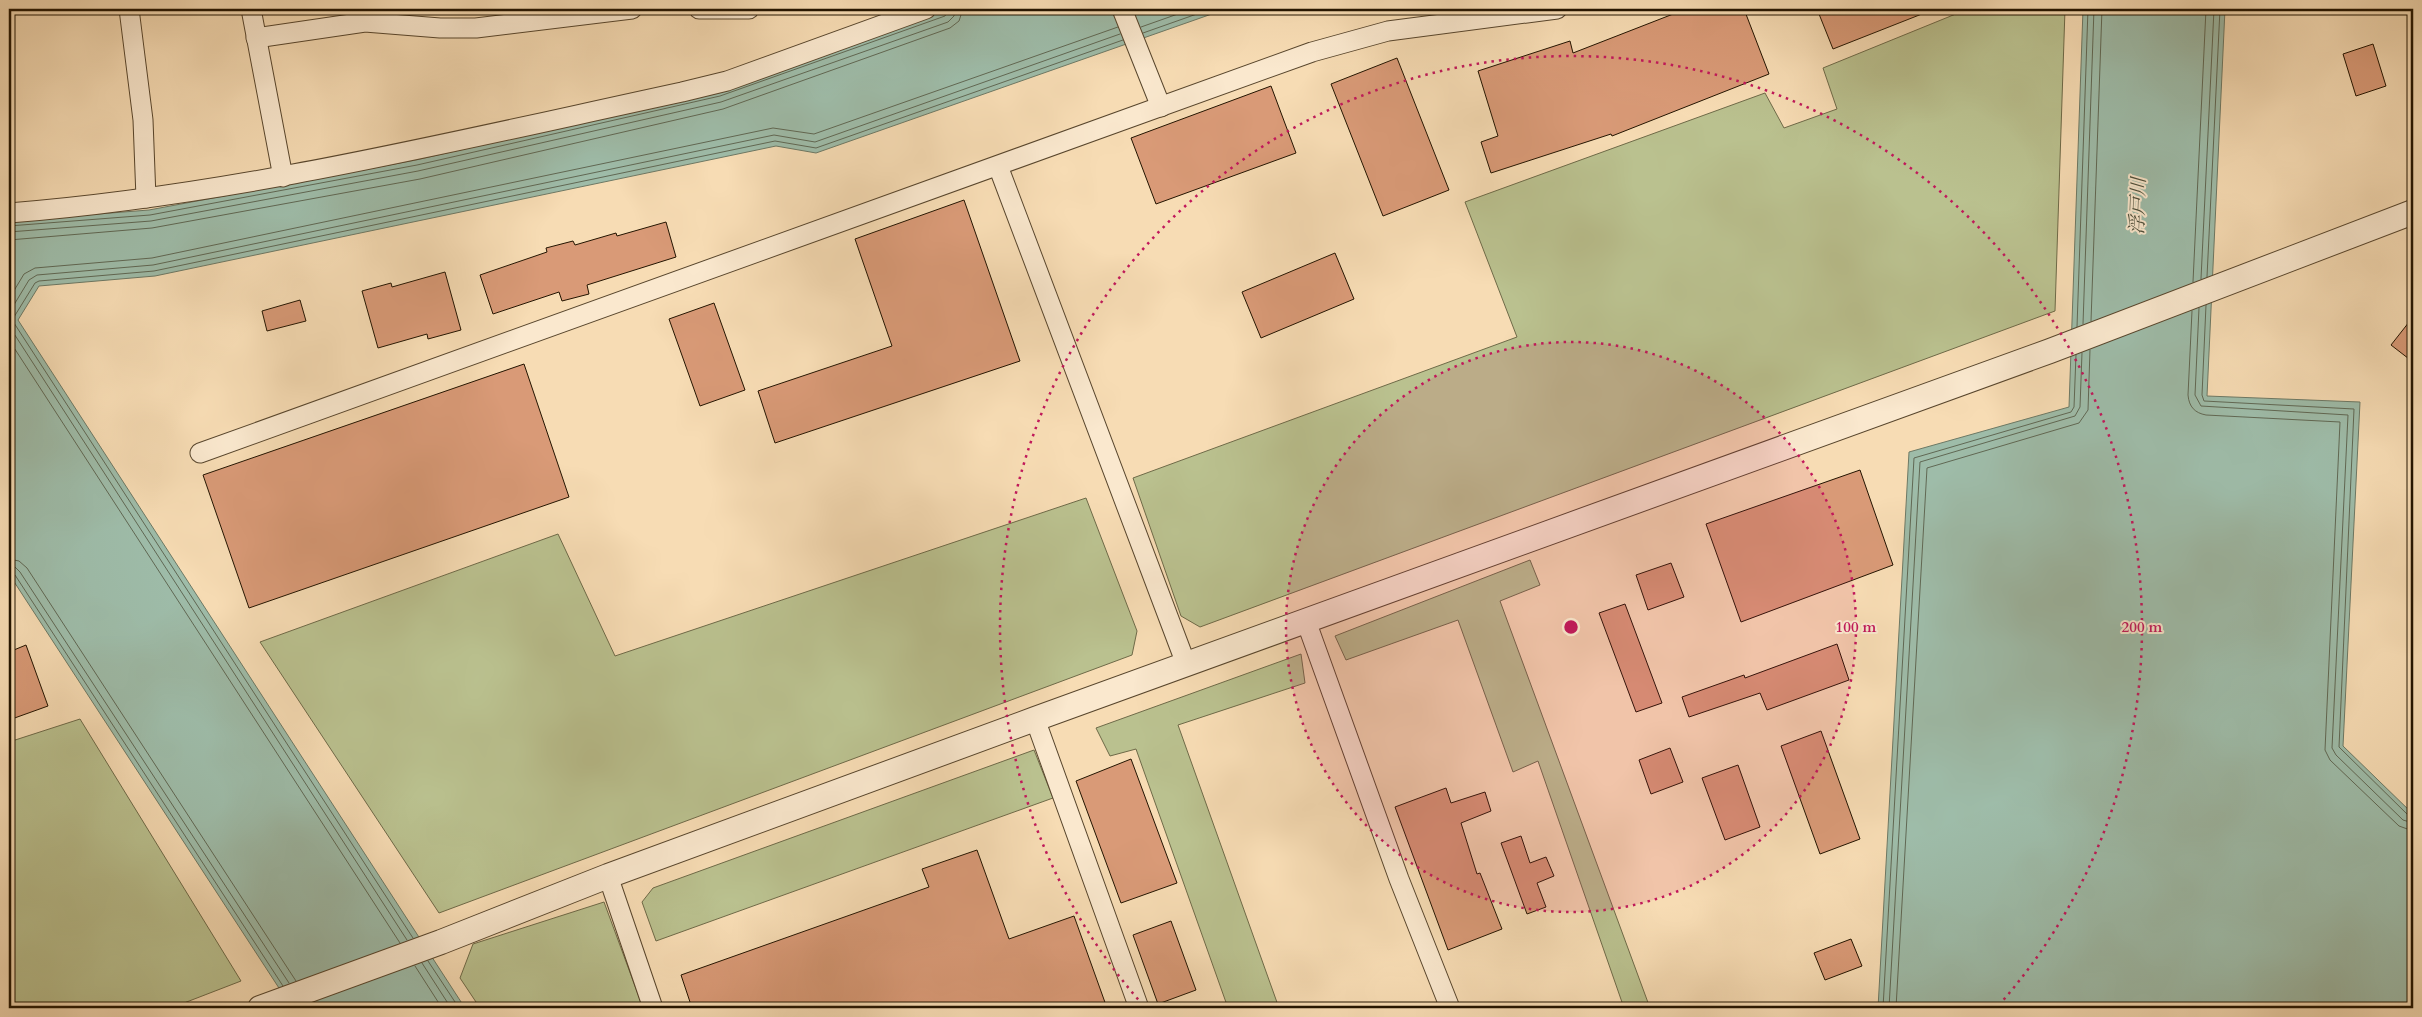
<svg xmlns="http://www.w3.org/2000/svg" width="2422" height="1017" font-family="Cardo,'Noto Serif JP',serif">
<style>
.green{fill:#bac18f;stroke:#6e6a48}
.water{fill:#9ebca9;stroke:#6d7965}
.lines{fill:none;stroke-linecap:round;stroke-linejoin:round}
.shore{stroke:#606854;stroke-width:1}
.building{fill:#d99a77;stroke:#231400}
.minor-casing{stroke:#58462d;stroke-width:21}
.tertiary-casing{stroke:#58462d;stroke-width:26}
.minor{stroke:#fae8ce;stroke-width:19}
.tertiary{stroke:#fae8ce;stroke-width:24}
.ring{fill:none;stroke:#c2185b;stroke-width:2.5;stroke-dasharray:2.5 5}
.labels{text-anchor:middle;stroke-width:4;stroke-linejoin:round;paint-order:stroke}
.water-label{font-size:19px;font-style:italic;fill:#4e4f3b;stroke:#fae8ce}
.centre{fill:#c2185b;stroke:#fae8ce;stroke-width:2.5}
.ring-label{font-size:15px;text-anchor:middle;font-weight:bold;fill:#c2185b;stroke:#fae8ce;stroke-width:4;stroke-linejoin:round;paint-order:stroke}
</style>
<rect width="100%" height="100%" fill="#f7dcb4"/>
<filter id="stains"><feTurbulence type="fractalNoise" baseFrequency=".004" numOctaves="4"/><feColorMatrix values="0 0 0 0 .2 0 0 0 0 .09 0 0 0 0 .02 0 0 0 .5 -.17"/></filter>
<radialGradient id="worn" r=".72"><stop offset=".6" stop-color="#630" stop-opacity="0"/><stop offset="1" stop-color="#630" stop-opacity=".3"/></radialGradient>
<g class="green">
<polygon points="1968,9 2065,9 2055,311 1200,627 1181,616 1133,478 1517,337 1465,202 1765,93 1784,128 1837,109 1823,68"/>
<polygon points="1086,498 1137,631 1132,655 439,913 260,642 558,534 615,656"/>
<polygon points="1530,560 1540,585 1500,601 1650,1008 1624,1008 1538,761 1513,772 1458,620 1346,660 1335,636"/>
<polygon points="1301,654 1305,683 1178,725 1279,1008 1228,1008 1136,749 1110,756 1096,728"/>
<polygon points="80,719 241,981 171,1008 9,1008 9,742"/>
<polygon points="1034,750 1053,798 656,941 642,902 653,888"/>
<polygon points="604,902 642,1005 635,1008 480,1008 460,978 473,944"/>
</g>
<g class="water">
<polygon points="950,9 1226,9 816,153 776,146 155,276 39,286 18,320 465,1008 292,1008 9,574 9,221 149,210 416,160 718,91"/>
<polygon points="2083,9 2225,9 2207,396 2360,402 2343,746 2413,814 2413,1008 1878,1008 1909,452 2069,407"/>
</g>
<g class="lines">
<g class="shore">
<polyline points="1141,27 1192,9"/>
<polyline points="1143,33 1211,9"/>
<polyline points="9,226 150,215 417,165 720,96 945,16 949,9"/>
<polyline points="9,232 151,221 418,171 721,102 948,22 954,16 955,9"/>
<polyline points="9,240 152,228 420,179 723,109 950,28 959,21 963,9"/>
<polyline points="2207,277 2220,9"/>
<polyline points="2201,279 2214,9"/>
<polyline points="2193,282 2206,9"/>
<polyline points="9,299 24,274 35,268 152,258 773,128 814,134 1118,27"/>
<polyline points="2206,305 2202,395 2204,401 2354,409 2339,747 2408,815 2413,817"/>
<polyline points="2199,308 2195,395 2201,406 2348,415 2332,748 2336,755 2403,820 2413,823"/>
<path d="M2192,311l-4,84c1,12 7,18 18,20l134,7 -15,328 5,10 69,66 14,5"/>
<polyline points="9,313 29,280 37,275 153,265 774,135 815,142 1120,34"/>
<polyline points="2091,321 2102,9"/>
<polyline points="2083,324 2094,9"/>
<polyline points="9,326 407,940"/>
<polyline points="2077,327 2088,9"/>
<polyline points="9,340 400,943"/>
<polyline points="9,559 19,561 27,568 296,981"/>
<polyline points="9,566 15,567 20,572 289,983"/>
<polyline points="9,572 15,575 283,986"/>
<polyline points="413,938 14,323 14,317 35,283 39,281 154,271 775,141 816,148 1123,40"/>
<polyline points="428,961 459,1008"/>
<polyline points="422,963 451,1008"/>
<polyline points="415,966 442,1008"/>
<polyline points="1883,1008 1914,458 2071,412 2074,407 2076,355"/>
<polyline points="1889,1008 1920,462 2075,416 2080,407 2082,353"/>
<polyline points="1896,1008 1927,468 2079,423 2088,410 2090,350"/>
</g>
</g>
<g class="building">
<polygon points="1686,9 1744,9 1769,74 1612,136 1611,134 1491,173 1481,142 1498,136 1478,71 1570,41 1573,53"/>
<polygon points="1817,9 1932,9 1932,10 1833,49"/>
<polygon points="2373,44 2386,86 2356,96 2343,54"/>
<polygon points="1397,58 1449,190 1383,216 1331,84"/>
<polygon points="1271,86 1296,153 1156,204 1131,138"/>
<polygon points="964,200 1020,361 775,443 758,391 892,346 855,239"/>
<polygon points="666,222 676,257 587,285 589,294 562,301 559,292 493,314 480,275 547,252 546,248 573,241 575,245 616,233 617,236"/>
<polygon points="1335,253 1354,299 1261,338 1242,292"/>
<polygon points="445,272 461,330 428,339 427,334 378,348 362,291 391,283 392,287"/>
<polygon points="300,300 306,321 267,331 262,311"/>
<polygon points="714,303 745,390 700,406 669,319"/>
<polygon points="2413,317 2413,362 2391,345"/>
<polygon points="524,364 569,497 249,608 203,475"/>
<polygon points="1860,470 1893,565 1741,622 1706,524"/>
<polygon points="1671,563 1684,597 1648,610 1636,575"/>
<polygon points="1625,604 1662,703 1636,712 1599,613"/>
<polygon points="1837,644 1849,680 1767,710 1760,693 1689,717 1682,697 1744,675 1745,678"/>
<polygon points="26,645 48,706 9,720 9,652"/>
<polygon points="1821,731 1860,839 1820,854 1781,746"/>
<polygon points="1670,748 1683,782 1651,794 1639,760"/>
<polygon points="1131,759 1177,883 1121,903 1076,781"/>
<polygon points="1738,765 1760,827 1725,840 1702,778"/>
<polygon points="1446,788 1451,803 1485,792 1491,811 1461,823 1477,874 1480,873 1502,929 1448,950 1395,807"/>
<polygon points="1521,836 1530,863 1546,857 1554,876 1537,883 1546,907 1527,914 1501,843"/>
<polygon points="977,850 1009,939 1074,916 1107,1008 692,1008 681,975 929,887 922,869"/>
<polygon points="1171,921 1196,990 1158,1004 1133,935"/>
<polygon points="1851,939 1862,966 1825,980 1814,953"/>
</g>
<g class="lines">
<defs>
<g id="minor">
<polyline points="129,9 143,120 146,198"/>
<polyline points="251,9 283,177"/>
<polyline points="699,9 749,9"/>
<polyline points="1122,9 1161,107"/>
<polyline points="256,38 365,22 440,28 476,28 632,9"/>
<polyline points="998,166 1186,664"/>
<path d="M9,213c228,-18 450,-73 673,-121l45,-11 199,-72"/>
<polyline points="200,453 1312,52 1388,31 1557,9"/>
<polyline points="1306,621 1399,879 1450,1008"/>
<polyline points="1035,719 1139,1008"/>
<polyline points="608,876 653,1008"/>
</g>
<polyline id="tertiary" points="260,1008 441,942 608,876 1035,719 2050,351 2413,212"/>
</defs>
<use href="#minor" class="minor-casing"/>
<use href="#tertiary" class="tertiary-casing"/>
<use href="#minor" class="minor"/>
<use href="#tertiary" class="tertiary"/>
</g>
<circle cx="1571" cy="627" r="285" fill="#c2185b" fill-opacity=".12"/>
<g class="ring">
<circle cx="1571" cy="627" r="285"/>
<path d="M1143 1005A571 571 0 1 1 1999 1005"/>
</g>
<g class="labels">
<g class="water-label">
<text transform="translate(2137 206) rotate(-88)" y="7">浮戸川</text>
</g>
</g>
<circle cx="1571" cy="627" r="8" class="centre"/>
<g class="ring-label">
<text x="1856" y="632">100 m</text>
<text x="2142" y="632">200 m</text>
</g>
<rect width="2422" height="1017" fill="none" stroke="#f7dcb4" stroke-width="30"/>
<rect x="10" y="10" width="2402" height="997" fill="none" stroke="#231400" stroke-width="2.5"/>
<rect x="15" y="15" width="2392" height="987" fill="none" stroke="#231400"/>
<rect width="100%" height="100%" filter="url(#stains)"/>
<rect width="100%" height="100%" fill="url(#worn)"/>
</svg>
